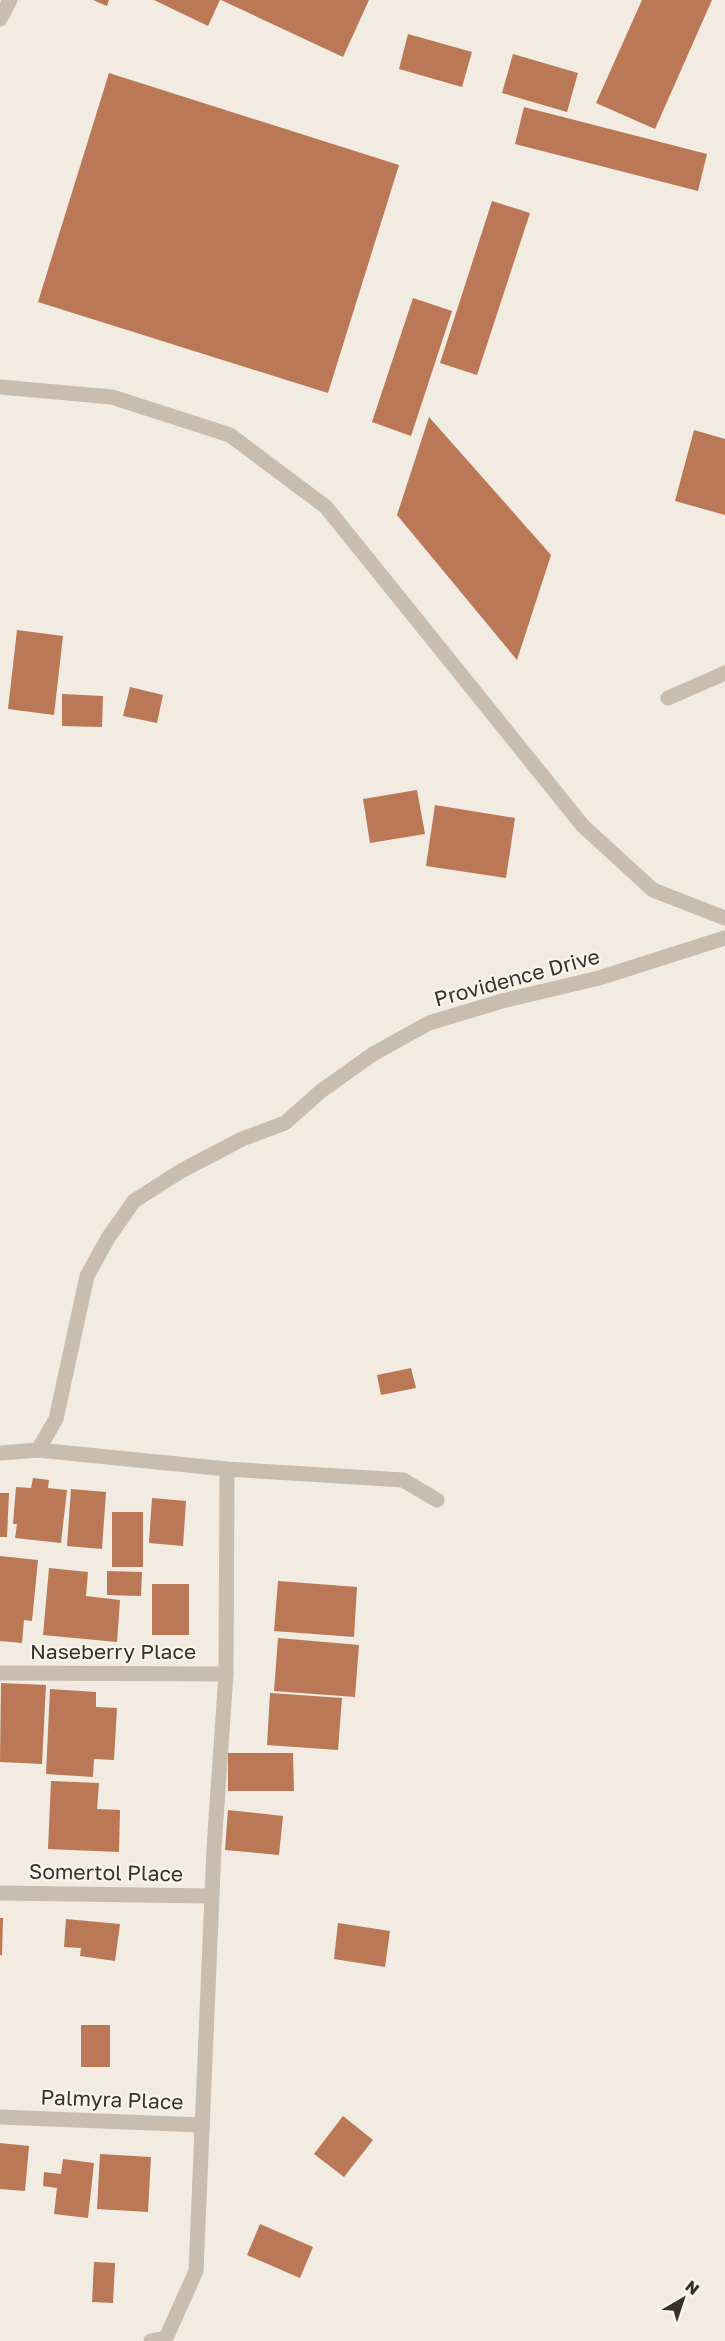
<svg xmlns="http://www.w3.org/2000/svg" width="725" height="2341" font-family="'Golos Text',sans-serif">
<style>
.building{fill:#ba7856}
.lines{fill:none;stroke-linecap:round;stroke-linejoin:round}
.minor{stroke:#c8bdae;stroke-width:15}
.labels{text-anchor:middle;stroke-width:4.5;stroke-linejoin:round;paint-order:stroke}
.street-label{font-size:21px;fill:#38312b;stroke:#f9f5ed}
</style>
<rect width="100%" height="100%" fill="#f1ebe1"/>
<g class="building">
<polygon points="93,0 109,0 107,6"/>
<polygon points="154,0 220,0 208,26"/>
<polygon points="221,0 369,0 343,57"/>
<polygon points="642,0 712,0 655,129 596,103"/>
<polygon points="408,34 472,52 462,87 399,69"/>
<polygon points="513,54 578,73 567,112 502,93"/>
<polygon points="109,73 399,165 328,393 38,302"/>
<polygon points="524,107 707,154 698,191 515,144"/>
<polygon points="492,201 530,213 477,375 440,363"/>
<polygon points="413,298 452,311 411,436 372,422"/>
<polygon points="429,417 551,555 517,660 397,515"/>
<polygon points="694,430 725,439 725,515 675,501"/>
<polygon points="17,630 63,636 54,715 8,709"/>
<polygon points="130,687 163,695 157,723 123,716"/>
<polygon points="62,694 103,696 102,727 62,726"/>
<polygon points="417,790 425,834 370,843 363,799"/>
<polygon points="435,805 515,818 506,878 426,866"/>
<polygon points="411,1368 416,1388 381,1395 377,1375"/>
<polygon points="33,1478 49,1480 48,1488 67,1490 61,1543 15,1538 17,1524 13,1524 16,1487 31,1488"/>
<polygon points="71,1489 106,1492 102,1549 67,1546"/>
<polygon points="0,1493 9,1493 7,1537 0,1537"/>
<polygon points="152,1498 186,1501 183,1546 149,1543"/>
<rect x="112" y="1512" width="31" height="55"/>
<polygon points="0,1556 38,1560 32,1621 24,1620 22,1643 0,1641"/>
<polygon points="49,1568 88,1572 86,1596 120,1600 117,1642 43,1635"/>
<polygon points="107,1571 142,1572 141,1596 107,1595"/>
<polygon points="278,1581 357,1587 354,1637 274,1631"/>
<rect x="152" y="1584" width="37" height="51"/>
<polygon points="278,1638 359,1645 355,1697 274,1691"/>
<polygon points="1,1683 46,1685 42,1764 0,1762"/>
<polygon points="50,1689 96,1692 96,1707 117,1708 114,1760 94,1759 93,1777 46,1774"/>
<polygon points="270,1693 342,1698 338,1750 267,1745"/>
<polygon points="228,1753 293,1753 294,1791 228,1791"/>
<polygon points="51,1781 99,1783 97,1809 120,1810 119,1852 48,1849"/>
<polygon points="228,1810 283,1816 279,1855 225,1850"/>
<polygon points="0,1918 3,1918 2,1955 0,1955"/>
<polygon points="66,1919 120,1924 115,1961 80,1956 81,1948 64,1947"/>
<polygon points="338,1923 390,1931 385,1967 334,1959"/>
<rect x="81" y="2025" width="29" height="42"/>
<polygon points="343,2116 373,2140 344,2177 314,2154"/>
<polygon points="0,2143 29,2146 25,2191 0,2189"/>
<polygon points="100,2154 151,2157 148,2212 97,2209"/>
<polygon points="63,2159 94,2163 88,2218 54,2214 57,2188 43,2186 44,2172 61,2174"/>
<polygon points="260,2224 313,2247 300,2278 247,2255"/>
<polygon points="94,2262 115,2263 113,2303 92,2302"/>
</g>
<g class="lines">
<g class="minor">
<polyline points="0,19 10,0"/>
<polyline points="0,387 112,397 230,435 326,507 583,826 653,890 725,918"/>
<polyline points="668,698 725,673"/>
<polyline points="38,1450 227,1469 403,1480 437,1500"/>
<polyline points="0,1453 38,1450 56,1419 87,1276 108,1238 134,1201 181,1171 242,1139 285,1123 321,1091 373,1054 429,1023 502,1001 599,978 725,938"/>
<polyline points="0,1673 226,1674"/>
<polyline points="0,1893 211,1896"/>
<polyline points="0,2117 202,2125 201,2133"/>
<polyline points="151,2341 166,2338 196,2271 214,1848 226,1674 227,1469"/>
</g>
</g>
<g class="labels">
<g class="street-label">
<text transform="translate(517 978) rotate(-15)" y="7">Providence Drive</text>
<text x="113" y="1659">Naseberry Place</text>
<text transform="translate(106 1873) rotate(1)" y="7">Somertol Place</text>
<text transform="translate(112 2100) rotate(2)" y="7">Palmyra Place</text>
</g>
</g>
<g transform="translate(683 2299) rotate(39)" stroke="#f9f5ed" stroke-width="4.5" paint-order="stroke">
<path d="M0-4.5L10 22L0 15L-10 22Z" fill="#38312b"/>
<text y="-9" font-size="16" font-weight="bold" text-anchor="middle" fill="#38312b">N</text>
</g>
</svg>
